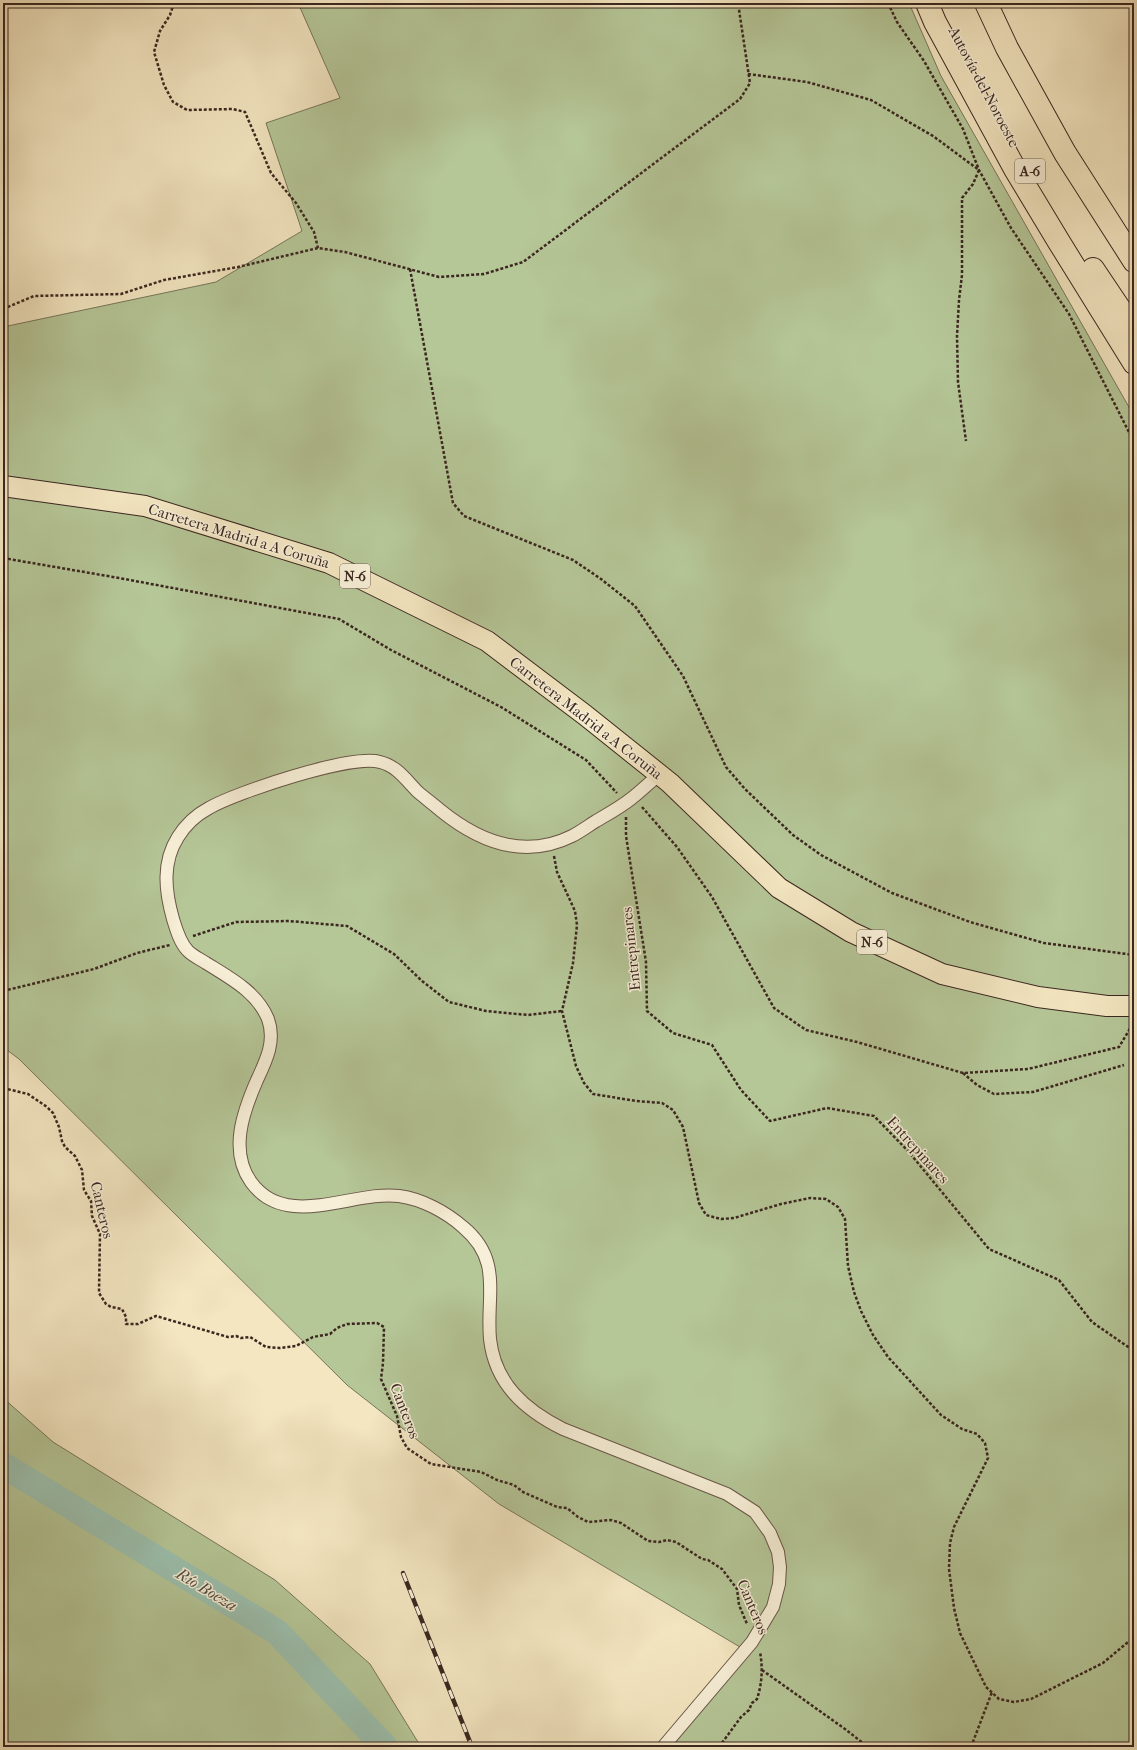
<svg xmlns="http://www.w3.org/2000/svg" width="1137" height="1750" font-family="'IM FELL French Canon',serif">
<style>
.green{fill:#b5c697;stroke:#78765c}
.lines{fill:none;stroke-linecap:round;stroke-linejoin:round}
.river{stroke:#9cc0ae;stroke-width:26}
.minor-casing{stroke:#695748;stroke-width:14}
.trunk-casing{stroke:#3b2720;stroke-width:22}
.motorway-casing{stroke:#3b2720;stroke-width:24}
.path{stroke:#3b2720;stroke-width:2.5;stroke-dasharray:3 2;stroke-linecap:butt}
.minor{stroke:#f7efd7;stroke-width:12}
.trunk{stroke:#f3e6c1;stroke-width:20}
.motorway{stroke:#f3e6c1;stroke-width:22}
.rail-casing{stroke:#3b2720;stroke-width:4.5}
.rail{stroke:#f7efd7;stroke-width:3;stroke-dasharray:9;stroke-linecap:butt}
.labels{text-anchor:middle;stroke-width:3;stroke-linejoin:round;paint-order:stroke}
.shield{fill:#f7efd7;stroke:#736357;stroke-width:1}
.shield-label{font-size:14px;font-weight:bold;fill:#3b2720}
.street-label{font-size:15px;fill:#3b2720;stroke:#f7efd7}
.water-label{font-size:16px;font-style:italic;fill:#534d44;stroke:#f7efd7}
</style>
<rect width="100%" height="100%" fill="#f3e6c1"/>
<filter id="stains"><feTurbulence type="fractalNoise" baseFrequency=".005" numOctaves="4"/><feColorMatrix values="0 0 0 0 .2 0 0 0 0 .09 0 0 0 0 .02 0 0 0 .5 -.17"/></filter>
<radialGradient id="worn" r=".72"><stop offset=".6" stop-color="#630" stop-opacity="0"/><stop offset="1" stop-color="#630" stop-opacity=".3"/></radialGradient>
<g class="green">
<polygon points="298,3 909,3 941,76 1134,416 1134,1747 669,1747 745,1650 499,1504 347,1385 19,1059 3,1047 3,327 216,282 302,231 266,123 340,98"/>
<polygon points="3,1398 53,1442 275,1580 370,1664 421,1747 3,1747"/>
</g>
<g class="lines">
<polyline class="river" points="3,1465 277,1632 385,1747"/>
<defs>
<path id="minor" d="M659,775c-9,7 -18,16 -27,23 -11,9 -24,16 -36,23 -8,5 -16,11 -24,15 -48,24 -94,5 -132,-26 -7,-6 -15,-12 -22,-18 -12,-12 -21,-26 -38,-30 -29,-8 -143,30 -171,46 -13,7 -23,16 -31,29 -16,25 -13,54 -5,82 3,10 7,24 15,32 5,5 12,8 18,12 24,15 51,29 62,56 8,22 -2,42 -11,61 -14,32 -28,71 -6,102 35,49 102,8 148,14 23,3 47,16 64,31 40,33 23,69 27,112 5,45 35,71 73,90l164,65 28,18 15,21 8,19 2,15 -1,17 -6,23 -21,35 -89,105"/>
<polyline id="trunk" points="3,486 145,506 329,563 487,641 585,715 670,783 779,888 851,932 942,974 1038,997 1107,1006 1134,1006"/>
<g id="motorway">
<polyline points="927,3 935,22 1015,169 1059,242 1134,363"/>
<polyline points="986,3 1007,48 1065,153 1134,261"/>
<polyline points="1093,269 1134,330"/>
</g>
</defs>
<use href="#minor" class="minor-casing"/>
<use href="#trunk" class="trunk-casing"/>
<use href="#motorway" class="motorway-casing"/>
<g class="path">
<polyline points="174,3 170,15 160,31 154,52 164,85 173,102 187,110 233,109 245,112 271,173 296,203 314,232 318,248"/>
<polyline points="888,3 897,22 924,61 963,129 979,170 1011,228 1069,314 1134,442"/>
<polyline points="748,74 807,82 871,100 933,136 979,170 973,184 962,198 962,275 959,300 957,336 958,382 966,441"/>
<polyline points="410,269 453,503 464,516 573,560 601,579 635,606 683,676 726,767 745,789 793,835 821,855 892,893 970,922 1044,943 1134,955"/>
<polyline points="3,309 34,296 121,294 164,280 238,267 318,248 345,252 439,277 484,274 523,262 740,99 750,83 738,3"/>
<polyline points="3,558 119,578 339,619 391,650 501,707 586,760 617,793"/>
<polyline points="642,807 677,847 712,897 774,1008 806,1030 857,1042 963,1073 1028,1069 1119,1047 1134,1022"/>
<polyline points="626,817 626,836 646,962 647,1011 673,1033 712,1045 741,1090 770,1121 827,1108 874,1116 908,1151 989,1249 1059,1280 1092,1322 1134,1351"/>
<polyline points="554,856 557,872 575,911 577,925 573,963 562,1011 576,1066 584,1083 593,1094 636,1101 662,1103 673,1110 683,1127 699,1203 706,1215 721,1219 734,1218 781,1204 810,1198 826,1199 838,1207 845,1219 848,1266 854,1292 861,1311 873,1335 888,1357 941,1415 962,1429 977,1434 985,1443 988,1458 954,1527 950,1543 949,1569 954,1608 960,1633 986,1687 999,1699 1014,1702 1031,1699 1103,1663 1134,1637"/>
<polyline points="193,936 236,922 289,921 347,926 394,954 422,981 449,1002 486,1011 528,1015 562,1011"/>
<polyline points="3,991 94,969 137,953 170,945"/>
<polyline points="963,1073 977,1085 994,1094 1033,1092 1124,1065"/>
<polyline points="3,1088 28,1094 47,1107 53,1113 59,1127 62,1141 65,1147 75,1156 82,1170 84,1190 91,1201 92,1216 100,1234 99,1293 106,1304 111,1307 122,1309 126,1317 126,1324 138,1324 156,1316 228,1337 236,1336 241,1338 250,1337 266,1347 280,1348 296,1346 313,1337 330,1334 337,1328 347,1324 377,1323 384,1327 383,1363 381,1379 397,1416 401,1437 407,1448 431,1464 481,1472 497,1480 514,1485 523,1492 557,1507 567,1508 578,1517 588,1522 611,1520 621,1523 648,1541 659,1542 667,1540 676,1542 702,1559 708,1560 722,1569 737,1589 739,1605 747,1624"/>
<polyline points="762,1670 845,1729 868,1747"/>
<path d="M719,1747l22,-30 8,-7 3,-7 5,-4c5,-15 6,-31 3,-47"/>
<polyline points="971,1747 992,1692"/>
</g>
<use href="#minor" class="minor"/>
<use href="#trunk" class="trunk"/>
<use href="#motorway" class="motorway"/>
<defs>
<polyline id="rail" points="403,1573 472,1747"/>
</defs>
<use href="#rail" class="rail-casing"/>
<use href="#rail" class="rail"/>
</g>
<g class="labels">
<g class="shield">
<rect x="1015" y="159" width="30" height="24" rx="3"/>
<rect x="340" y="564" width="30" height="24" rx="3"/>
<rect x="857" y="930" width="30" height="24" rx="3"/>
</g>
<g class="shield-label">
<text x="1030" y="176">A-6</text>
<text x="355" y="581">N-6</text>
<text x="872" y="947">N-6</text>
</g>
<g class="street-label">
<text transform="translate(984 87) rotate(62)" y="5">Autovía del Noroeste</text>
<text transform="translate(239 536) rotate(17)" y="5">Carretera Madrid a A Coruña</text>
<text transform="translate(586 718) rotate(38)" y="5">Carretera Madrid a A Coruña</text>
<text transform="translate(631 949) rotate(-96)" y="5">Entrepinares</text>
<text transform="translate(918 1150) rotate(48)" y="5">Entrepinares</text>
<text transform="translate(102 1210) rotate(77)" y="5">Canteros</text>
<text transform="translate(405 1411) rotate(69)" y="5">Canteros</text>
<text transform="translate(753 1607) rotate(67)" y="5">Canteros</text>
</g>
<g class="water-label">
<text transform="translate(207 1589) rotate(31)" y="6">Río Boeza</text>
</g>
</g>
<rect width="1137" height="1750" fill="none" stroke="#f3e6c1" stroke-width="16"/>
<rect x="4" y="4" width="1129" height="1742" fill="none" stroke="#3b2720" stroke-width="2"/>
<rect x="8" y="8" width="1121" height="1734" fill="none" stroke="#3b2720"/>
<rect width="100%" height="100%" filter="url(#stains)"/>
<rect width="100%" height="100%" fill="url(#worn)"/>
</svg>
